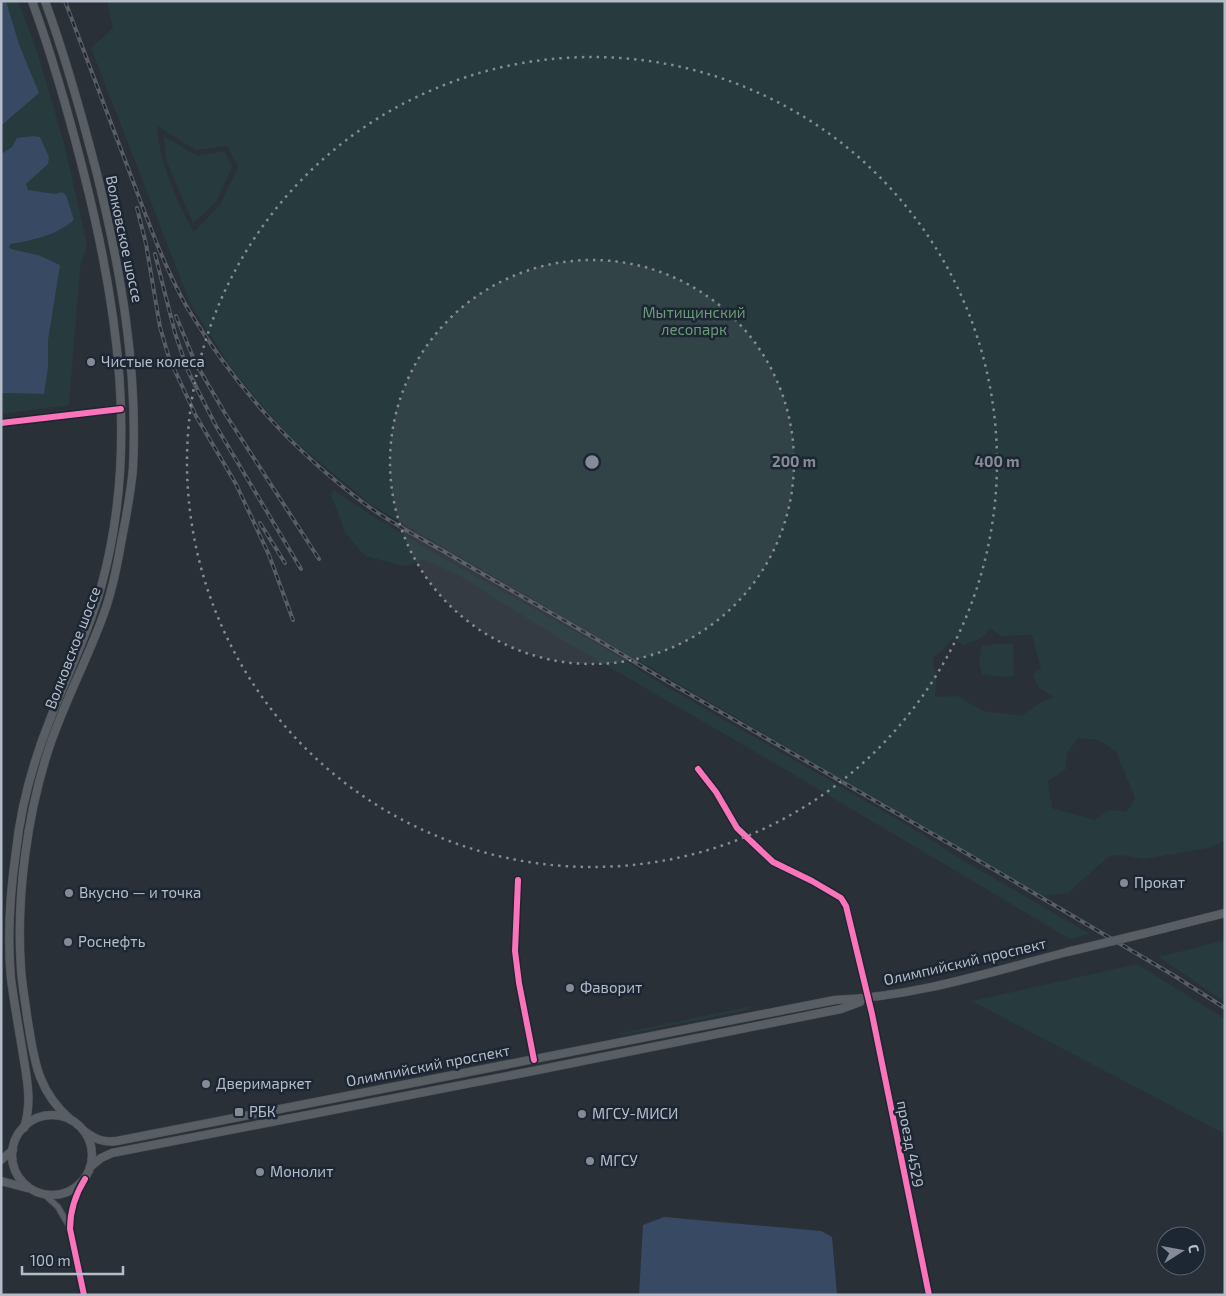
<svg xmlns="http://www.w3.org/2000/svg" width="1226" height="1296" font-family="'Exo 2',sans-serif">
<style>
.green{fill:#273a3e;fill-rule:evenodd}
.water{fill:#384963}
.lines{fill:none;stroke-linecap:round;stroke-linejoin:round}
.minor-casing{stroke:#484c53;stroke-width:7}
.secondary-casing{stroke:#484c53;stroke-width:9}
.minor{stroke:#5a5e66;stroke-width:5}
.secondary{stroke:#595d64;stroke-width:8}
.rail-casing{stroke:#595d64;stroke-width:4}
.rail{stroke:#1d2633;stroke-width:2;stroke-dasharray:5.5;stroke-linecap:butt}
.secondary-bridge-casing{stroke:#484c53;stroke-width:9;stroke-linecap:butt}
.secondary-bridge{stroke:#595d64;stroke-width:8}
.cycleway-casing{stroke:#1d2633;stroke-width:9}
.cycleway{stroke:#fb73b8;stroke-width:6}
.ring{fill:none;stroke:#848b96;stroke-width:2.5;stroke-dasharray:2.5 5}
.poi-dot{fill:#848b96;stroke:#1d2633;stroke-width:2}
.labels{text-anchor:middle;stroke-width:5;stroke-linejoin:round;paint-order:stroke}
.street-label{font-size:15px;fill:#b4bcc9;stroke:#1d2633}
.park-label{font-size:15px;fill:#6b9a76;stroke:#1d2633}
.poi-label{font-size:15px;fill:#b4bcc9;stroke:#1d2633;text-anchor:start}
.centre{fill:#848b96;stroke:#1d2633;stroke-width:2.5}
.ring-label{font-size:15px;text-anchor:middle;font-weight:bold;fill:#848b96;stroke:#1d2633;stroke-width:5;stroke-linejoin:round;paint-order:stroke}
</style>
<rect width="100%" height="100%" fill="#2a3038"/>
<g class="green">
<polygon points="6,1 18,1 37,51 65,147 87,245 80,268 69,405 1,414 1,393 44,394 48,368 48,340 38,255 11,249 9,247 11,244 38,239 55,194 28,191 25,184 48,164 12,147 1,154 1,127 39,93 19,44"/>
<path d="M107,1h1118v840l-17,7 -64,11 -23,-4 -12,1 -41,37 -26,3 -672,-392 -80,-67 -54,-62 -45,-70 -100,-257 22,-20zM157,126l39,24 31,-4 11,21 -18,38 -26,27c-16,-26 -36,-75 -37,-106zM991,628l9,8 32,-1 9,34 -8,5 6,14 15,9 -14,6 -19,13 -38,-5 -26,-15 -22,1 2,-23 -4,-8 1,-9 10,-8 8,-11 11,7 17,-6zM1078,738l20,2 18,11 19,47 -9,14 -17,-2 -14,10 -43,-12 -4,-27 18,-12 1,-16z"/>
<polygon points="164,136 197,156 225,151 232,167 216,202 193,223 166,160"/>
<polygon points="334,490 374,517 446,560 606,649 655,680 909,826 959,858 1090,934 1070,939 764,757 549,632 464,578 424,559 411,565 403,566 365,556 346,534 331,495"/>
<polygon points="997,644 1013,644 1014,676 998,677 982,674 979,661 982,646"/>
<polygon points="1225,940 1225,1002 1159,957"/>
<polygon points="1137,964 1225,1019 1225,1134 972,1001"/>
<polygon points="753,1006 747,1010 629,1034 617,1034"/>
</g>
<g class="water">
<polygon points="1,1 6,1 19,44 39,93 1,126"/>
<path d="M33,136l7,1 9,20 -1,7 -22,20 2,6 27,4 7,-2 4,3 8,25c-18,15 -39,20 -63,24l-2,3 2,2 27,6 22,10 -12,75v28l-4,26 -43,-1v-239l11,-7 5,-9z"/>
<polygon points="664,1217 821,1231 832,1237 837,1295 639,1295 643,1225"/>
</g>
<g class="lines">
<defs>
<g id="minor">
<polyline points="1,423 121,409"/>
<polyline points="698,769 716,792 737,828 773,862 812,881 841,898 846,906 872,1014 929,1295"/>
<polyline points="518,880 515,951 519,983 534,1060"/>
<polyline points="44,1194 58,1207 69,1226"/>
<path d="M84,1295l-14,-66c0,-19 5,-34 15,-50"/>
</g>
<g id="secondary">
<path d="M45,1c21,57 37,115 52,173 24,97 41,194 36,294 -2,25 -7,50 -12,75 -4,24 -9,49 -18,73 -16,44 -38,85 -53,129 -23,68 -34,153 -29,224 1,16 4,31 6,47 7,42 9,74 44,104"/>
<polyline points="1146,933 1225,913"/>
<circle cx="52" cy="1155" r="40"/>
<path d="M24,1128c9,-28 2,-53 -2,-80 -4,-23 -8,-46 -11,-69 -4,-43 -1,-86 5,-128 5,-46 18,-92 35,-134 17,-44 38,-86 50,-130 38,-136 17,-280 -17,-413 -15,-59 -31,-116 -52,-173"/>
<path d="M84,1131c11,8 19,12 33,10l718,-141c79,-3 156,-28 232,-48"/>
<polyline points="1,1160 13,1150"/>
<polyline points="90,1167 101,1158 112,1153 523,1073 841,1009 860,1002"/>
<polyline points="1,1181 27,1188"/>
</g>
</defs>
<use href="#minor" class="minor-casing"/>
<use href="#secondary" class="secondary-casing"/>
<use href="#minor" class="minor"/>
<use href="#secondary" class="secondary"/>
<defs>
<g id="rail">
<path d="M65,1c22,59 44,117 66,175 17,45 33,91 57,133 49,80 105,142 181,198 24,17 51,31 76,45 69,41 139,78 206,120l313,180 209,123 52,33"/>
<polyline points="137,208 146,244 160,327 169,358 196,416 236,484 269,555 293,620"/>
<polyline points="155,254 175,333 188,371 216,426 301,569"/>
<polyline points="176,316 195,362 226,415 319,559"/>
<polyline points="260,523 285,563"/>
</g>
</defs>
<use href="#rail" class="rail-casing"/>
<use href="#rail" class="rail"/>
<defs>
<polyline id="secondary-bridge" points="1067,952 1146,933"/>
</defs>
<use href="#secondary-bridge" class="secondary-bridge-casing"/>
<use href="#secondary-bridge" class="secondary-bridge"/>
<defs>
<g id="cycleway">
<polyline points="1,423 121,409"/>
<polyline points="698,769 716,792 737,828 773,862 812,881 841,898 846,906 872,1014 929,1295"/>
<polyline points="518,880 515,951 519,983 534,1060"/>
<path d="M84,1295l-14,-66c0,-19 5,-34 15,-50"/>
</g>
</defs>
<use href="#cycleway" class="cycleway-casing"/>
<use href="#cycleway" class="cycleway"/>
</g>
<circle cx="592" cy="462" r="202" fill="#848b96" fill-opacity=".12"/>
<g class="ring">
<circle cx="592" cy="462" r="202"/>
<circle cx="592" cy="462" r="405"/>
</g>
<g class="poi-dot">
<circle cx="91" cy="362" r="5"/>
<circle cx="1124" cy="883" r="5"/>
<circle cx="69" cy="893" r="5"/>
<circle cx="68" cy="942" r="5"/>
<circle cx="570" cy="988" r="5"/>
<circle cx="206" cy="1084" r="5"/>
<rect x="234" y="1107" width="10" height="10" rx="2.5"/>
<circle cx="582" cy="1114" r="5"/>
<circle cx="590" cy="1161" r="5"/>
<circle cx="260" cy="1172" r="5"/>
</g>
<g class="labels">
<g class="street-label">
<text transform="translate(124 239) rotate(78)" y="5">Волковское шоссе</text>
<text transform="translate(73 648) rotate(-69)" y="5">Волковское шоссе</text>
<text transform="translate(965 962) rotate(-13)" y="5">Олимпийский проспект</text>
<text transform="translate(428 1066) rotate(-11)" y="5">Олимпийский проспект</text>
<text transform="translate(910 1144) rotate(79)" y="5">проезд 4529</text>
</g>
<g class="park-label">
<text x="694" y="318">Мытищинский<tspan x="694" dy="17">лесопарк</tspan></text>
</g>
<g class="poi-label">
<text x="101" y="367">Чистые колеса</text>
<text x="1134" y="888">Прокат</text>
<text x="79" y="898">Вкусно — и точка</text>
<text x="78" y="947">Роснефть</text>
<text x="580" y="993">Фаворит</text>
<text x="216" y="1089">Дверимаркет</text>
<text x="249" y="1117">РБК</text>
<text x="592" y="1119">МГСУ-МИСИ</text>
<text x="600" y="1166">МГСУ</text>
<text x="270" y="1177">Монолит</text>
</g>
</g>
<circle cx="592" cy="462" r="8" class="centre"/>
<g class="ring-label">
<text x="794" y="467">200 m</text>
<text x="997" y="467">400 m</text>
</g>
<rect width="1226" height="1296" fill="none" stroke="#b4bcc9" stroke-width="5"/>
<g transform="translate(1181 1251) rotate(79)"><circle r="24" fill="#1d2633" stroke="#59626f"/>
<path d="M0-4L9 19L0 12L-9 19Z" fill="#848b96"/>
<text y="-8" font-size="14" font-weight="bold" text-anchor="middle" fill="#b4bcc9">С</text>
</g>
<path d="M22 1266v8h101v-8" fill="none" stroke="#b4bcc9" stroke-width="2.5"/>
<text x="30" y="1266" font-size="15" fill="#b4bcc9" stroke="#1d2633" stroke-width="4" paint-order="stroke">100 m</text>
</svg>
